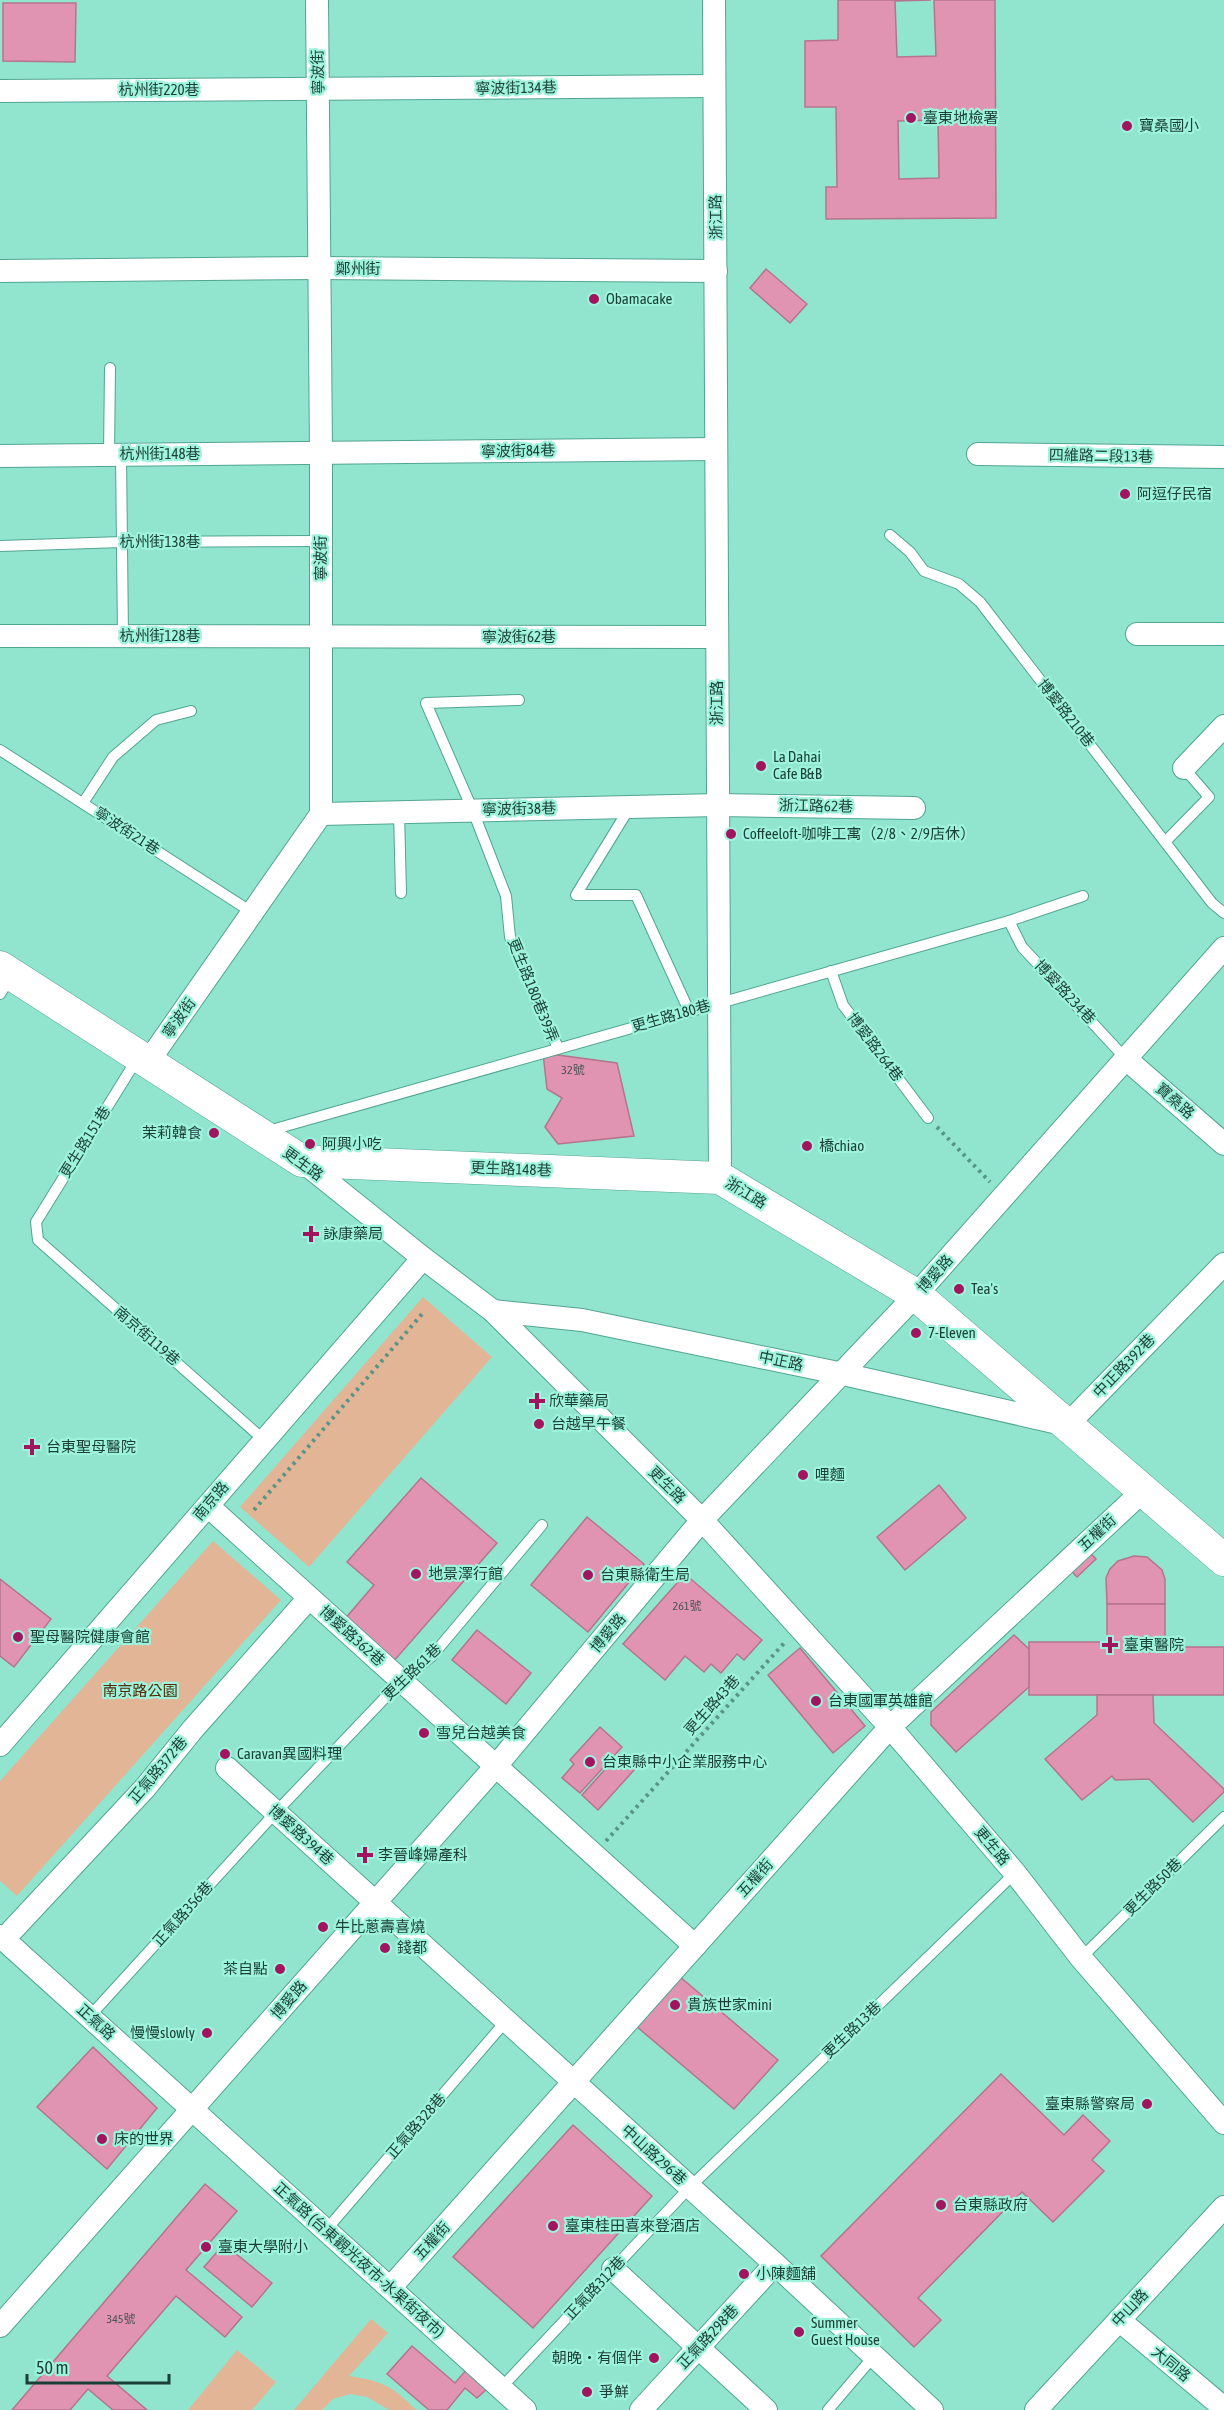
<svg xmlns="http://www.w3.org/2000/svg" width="1224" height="2410" font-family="'Asap Condensed','Noto Sans TC',sans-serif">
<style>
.green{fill:#e2b597}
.building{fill:#e094b1;stroke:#b5748d;stroke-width:1.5;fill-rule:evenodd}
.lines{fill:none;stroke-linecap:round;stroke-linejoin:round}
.lane-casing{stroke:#51a591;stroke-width:12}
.street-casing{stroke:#51a591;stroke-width:24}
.secondary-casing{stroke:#51a591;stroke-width:33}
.path{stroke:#589585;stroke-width:4;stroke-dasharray:3 4.5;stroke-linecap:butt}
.lane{stroke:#fff;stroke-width:10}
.street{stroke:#fff;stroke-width:22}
.secondary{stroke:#fff;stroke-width:32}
.poi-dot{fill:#a1155f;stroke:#9ef3dc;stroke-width:2}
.labels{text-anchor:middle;stroke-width:4.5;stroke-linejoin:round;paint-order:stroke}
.number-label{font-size:12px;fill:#4c5455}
.street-label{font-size:15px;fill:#1b3f36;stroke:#9ef3dc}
.poi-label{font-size:15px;fill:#1b3f36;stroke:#9ef3dc;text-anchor:start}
.park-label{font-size:15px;fill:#532906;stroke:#9ef3dc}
</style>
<rect width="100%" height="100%" fill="#91e5cf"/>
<g class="green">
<polygon points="423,1297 492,1357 309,1567 240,1507"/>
<polygon points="213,1541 281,1600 17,1896 0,1881 0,1781"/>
<path d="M371,2319l17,14 -39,43c33,5 44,10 67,34h-27l-22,-13 -17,-3 -17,5 -11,11h-28z"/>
<polygon points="237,2350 276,2382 252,2410 188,2410"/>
</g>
<g class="building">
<path d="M838,0h93l-36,1 2,56 39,-1 -2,-56h61l1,218 -170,1v-32h11l-1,-80h-31v-66l33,-1zM938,120l1,58 -40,1 -1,-58z"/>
<polygon points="3,3 76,3 75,62 3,61"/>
<polygon points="766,269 807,304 790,323 750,288"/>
<polygon points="543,1053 617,1063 634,1136 558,1144 545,1127 562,1098 547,1089"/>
<polygon points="421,1478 497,1543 393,1662 344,1620 374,1585 347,1562"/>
<polygon points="939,1485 966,1518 905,1570 877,1537"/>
<polygon points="587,1517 644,1564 588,1632 531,1585"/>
<polygon points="1076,1538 1096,1559 1077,1577 1057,1556"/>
<polygon points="1134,1556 1147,1557 1162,1570 1165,1579 1165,1604 1107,1604 1106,1578 1110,1569 1118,1561"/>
<polygon points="685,1574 762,1640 744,1660 737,1654 721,1673 711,1664 704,1672 685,1656 665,1680 623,1644"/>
<polygon points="0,1579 51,1619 14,1667 0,1656"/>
<polygon points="1107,1604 1165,1604 1165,1647 1224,1647 1224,1695 1029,1695 1029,1642 1107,1642"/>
<polygon points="477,1630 531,1673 506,1704 452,1660"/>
<polygon points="1014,1635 1029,1649 1029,1687 956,1752 931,1725 931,1712"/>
<polygon points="800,1648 865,1726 833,1753 768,1675"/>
<polygon points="1097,1695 1153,1695 1154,1723 1224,1789 1224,1792 1193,1822 1149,1779 1115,1780 1112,1776 1082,1800 1045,1759 1097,1715"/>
<polygon points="600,1727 622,1747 580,1793 562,1778 574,1764 570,1760"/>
<polygon points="619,1754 635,1769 598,1810 582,1795"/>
<polygon points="679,1976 778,2060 734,2109 636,2026"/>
<polygon points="93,2047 157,2108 107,2169 37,2107"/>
<polygon points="1001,2074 1064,2135 1083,2115 1110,2141 1092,2160 1104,2171 1053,2222 1022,2192 918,2298 941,2320 914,2347 821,2256"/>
<polygon points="573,2125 652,2196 533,2328 453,2257"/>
<polygon points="205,2184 237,2211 186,2270 242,2317 225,2337 176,2296 107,2376 147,2410 113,2410 88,2389 70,2410 12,2410"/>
<polygon points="224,2244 272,2283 252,2307 204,2267"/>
<polygon points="412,2346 455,2383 467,2369 487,2389 477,2398 465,2388 447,2410 429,2410 387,2374"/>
</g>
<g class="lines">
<defs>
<g id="lane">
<polyline points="109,455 110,368"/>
<polyline points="121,455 123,636"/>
<polyline points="890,535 910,552 924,571 959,584 980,602 1212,903 1224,913"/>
<polyline points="0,546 122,542 321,541"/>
<polyline points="519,700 426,703 473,811 506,896 510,937 558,1048"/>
<polyline points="0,750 253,913"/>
<polyline points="83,803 113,757 156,720 191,711"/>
<polyline points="630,807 576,895 636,895 689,1011"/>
<polyline points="399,812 401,893"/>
<polyline points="1165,842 1209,797 1184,768"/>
<polyline points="1009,921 1022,947 1126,1059"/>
<polyline points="831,971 843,1005 928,1118"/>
<polyline points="0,994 11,977"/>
<polyline points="137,1059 36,1222 38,1240 264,1440"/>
<polyline points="268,1131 1009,921 1083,896"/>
<polyline points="1081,1958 1224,1817"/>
<polyline points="90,2016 276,1812 401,1681 432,1656 542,1525"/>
<polyline points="326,2230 506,2021"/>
<polyline points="501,2388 690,2187 1015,1873"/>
<polyline points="828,2410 874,2356"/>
</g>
<g id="street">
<polyline points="714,0 720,1178"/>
<polyline points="0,91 714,86"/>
<polyline points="0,271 318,268 716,271"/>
<polyline points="978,454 1224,457"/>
<polyline points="0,456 716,449"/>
<polyline points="1137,634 1224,634"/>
<polyline points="0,636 717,637"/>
<polyline points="1184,768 1224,726"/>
<polyline points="321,814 718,805 914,808"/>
<polyline points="1126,1059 1224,1144"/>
<polyline points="148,1062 321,814 321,453 317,0"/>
<polyline points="302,1161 423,1258 493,1311 702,1520 890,1727 1015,1873 1081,1958 1224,2123"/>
<polyline points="493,1311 582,1320 843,1374 1067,1425 1224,1264"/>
<polyline points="208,1506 695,1946"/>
<polyline points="0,1745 423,1258"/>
<polyline points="227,1768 775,2264 932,2410"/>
<polyline points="0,1936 525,2410"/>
<polyline points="4,1939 145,1788 193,1729 309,1598"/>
<polyline points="613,2269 766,2410"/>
<polyline points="390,2288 890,1727 1144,1490"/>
<polyline points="1119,2320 1224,2408"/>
<polyline points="0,2326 496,1766 702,1520 916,1295 1224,948"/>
<polyline points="641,2410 775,2264"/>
<polyline points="1036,2410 1224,2207"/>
</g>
<polyline id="secondary" points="0,967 302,1161 720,1178 916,1295 1224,1560"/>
</defs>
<use href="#lane" class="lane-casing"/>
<use href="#street" class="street-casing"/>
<use href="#secondary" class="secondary-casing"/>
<g class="path">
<polyline points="937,1127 990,1182"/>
<polyline points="254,1510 422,1314"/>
<polyline points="606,1841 786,1641"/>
</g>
<use href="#lane" class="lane"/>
<use href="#street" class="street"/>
<use href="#secondary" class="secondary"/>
</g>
<g class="poi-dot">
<circle cx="911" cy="118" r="6"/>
<circle cx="1127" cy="126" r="6"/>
<circle cx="594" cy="299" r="6"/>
<circle cx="1125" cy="494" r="6"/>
<circle cx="761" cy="766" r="6"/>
<circle cx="731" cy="834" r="6"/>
<circle cx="214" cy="1133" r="6"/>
<circle cx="310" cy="1144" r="6"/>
<circle cx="807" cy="1146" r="6"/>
<path d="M308 1225h6v6h6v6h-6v6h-6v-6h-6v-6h6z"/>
<circle cx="959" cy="1289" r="6"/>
<circle cx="916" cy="1333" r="6"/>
<path d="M534 1392h6v6h6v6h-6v6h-6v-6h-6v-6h6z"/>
<circle cx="539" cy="1424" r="6"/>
<path d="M29 1438h6v6h6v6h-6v6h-6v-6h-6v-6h6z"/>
<circle cx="803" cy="1475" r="6"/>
<circle cx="416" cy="1574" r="6"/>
<circle cx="588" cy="1575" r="6"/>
<circle cx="18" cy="1637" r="6"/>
<path d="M1107 1636h6v6h6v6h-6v6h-6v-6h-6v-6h6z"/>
<circle cx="816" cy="1701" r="6"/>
<circle cx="424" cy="1733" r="6"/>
<circle cx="225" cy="1754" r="6"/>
<circle cx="590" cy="1762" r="6"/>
<path d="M362 1846h6v6h6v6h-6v6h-6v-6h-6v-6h6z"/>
<circle cx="323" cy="1927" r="6"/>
<circle cx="385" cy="1948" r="6"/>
<circle cx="280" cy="1969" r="6"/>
<circle cx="675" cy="2005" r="6"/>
<circle cx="207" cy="2033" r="6"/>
<circle cx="1147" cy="2104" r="6"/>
<circle cx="102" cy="2139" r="6"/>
<circle cx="941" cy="2205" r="6"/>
<circle cx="553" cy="2226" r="6"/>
<circle cx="206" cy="2247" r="6"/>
<circle cx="744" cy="2274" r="6"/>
<circle cx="799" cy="2332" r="6"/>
<circle cx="654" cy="2358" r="6"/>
<circle cx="587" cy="2392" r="6"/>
</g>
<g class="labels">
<g class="number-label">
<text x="573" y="1074">32號</text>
<text x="687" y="1610">261號</text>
<text x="121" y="2323">345號</text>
</g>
<g class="street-label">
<text transform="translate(318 72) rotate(-91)" y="5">寧波街</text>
<text transform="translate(516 88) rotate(-1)" y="5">寧波街134巷</text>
<text x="159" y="95">杭州街220巷</text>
<text transform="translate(716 217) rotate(-91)" y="5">浙江路</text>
<text x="358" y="274">鄭州街</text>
<text transform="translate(518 451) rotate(-1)" y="5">寧波街84巷</text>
<text x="160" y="459">杭州街148巷</text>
<text transform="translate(1101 456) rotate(1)" y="5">四維路二段13巷</text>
<text x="160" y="547">杭州街138巷</text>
<text transform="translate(321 558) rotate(-90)" y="5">寧波街</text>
<text x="160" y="641">杭州街128巷</text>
<text x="519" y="642">寧波街62巷</text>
<text transform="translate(717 703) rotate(-90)" y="5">浙江路</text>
<text transform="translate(1066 713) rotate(52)" y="5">博愛路210巷</text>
<text transform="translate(816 806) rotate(1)" y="5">浙江路62巷</text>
<text transform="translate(519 809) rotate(-1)" y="5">寧波街38巷</text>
<text transform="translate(127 831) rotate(33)" y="5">寧波街21巷</text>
<text transform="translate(533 990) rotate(68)" y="5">更生路180巷39弄</text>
<text transform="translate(1065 992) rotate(47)" y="5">博愛路234巷</text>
<text transform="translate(671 1016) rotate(-16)" y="5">更生路180巷</text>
<text transform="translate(179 1018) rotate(-55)" y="5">寧波街</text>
<text transform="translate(875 1047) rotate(53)" y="5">博愛路264巷</text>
<text transform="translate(1175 1101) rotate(41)" y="5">寶桑路</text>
<text transform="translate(85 1142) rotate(-58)" y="5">更生路151巷</text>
<text transform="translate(303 1164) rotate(36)" y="5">更生路</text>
<text transform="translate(511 1169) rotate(2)" y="5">更生路148巷</text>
<text transform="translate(746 1193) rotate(31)" y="5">浙江路</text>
<text transform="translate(935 1274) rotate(-48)" y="5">博愛路</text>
<text transform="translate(147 1336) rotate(41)" y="5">南京街119巷</text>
<text transform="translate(781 1361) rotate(12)" y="5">中正路</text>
<text transform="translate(1124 1366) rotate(-46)" y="5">中正路392巷</text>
<text transform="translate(667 1485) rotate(45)" y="5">更生路</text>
<text transform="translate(211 1501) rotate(-50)" y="5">南京路</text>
<text transform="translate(1097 1533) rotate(-43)" y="5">五權街</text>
<text transform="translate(608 1633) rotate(-50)" y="5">博愛路</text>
<text transform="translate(352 1636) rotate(42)" y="5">博愛路362巷</text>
<text transform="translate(412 1672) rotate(-44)" y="5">更生路61巷</text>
<text transform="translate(712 1705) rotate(-48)" y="5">更生路43巷</text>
<text transform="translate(158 1770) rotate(-50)" y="5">正氣路372巷</text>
<text transform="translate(301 1835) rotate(42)" y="5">博愛路394巷</text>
<text transform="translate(992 1846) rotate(50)" y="5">更生路</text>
<text transform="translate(755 1878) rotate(-48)" y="5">五權街</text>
<text transform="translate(1153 1887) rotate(-45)" y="5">更生路50巷</text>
<text transform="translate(183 1914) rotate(-48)" y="5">正氣路356巷</text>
<text transform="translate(289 2000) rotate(-49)" y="5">博愛路</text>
<text transform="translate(96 2022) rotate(42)" y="5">正氣路</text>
<text transform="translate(852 2030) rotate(-44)" y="5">更生路13巷</text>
<text transform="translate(416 2126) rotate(-49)" y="5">正氣路328巷</text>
<text transform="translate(654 2155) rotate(42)" y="5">中山路296巷</text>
<text transform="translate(432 2241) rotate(-48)" y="5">五權街</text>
<text transform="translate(359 2260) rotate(42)" y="5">正氣路 (台東觀光夜市-水果街夜市)</text>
<text transform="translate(595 2288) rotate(-47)" y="5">正氣路312巷</text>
<text transform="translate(1130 2308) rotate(-47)" y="5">中山路</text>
<text transform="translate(708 2337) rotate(-47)" y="5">正氣路298巷</text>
<text transform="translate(1171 2364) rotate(40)" y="5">大同路</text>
</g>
<g class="poi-label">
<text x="923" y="123">臺東地檢署</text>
<text x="1139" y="131">寶桑國小</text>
<text x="606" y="304">Obamacake</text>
<text x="1137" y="499">阿逗仔民宿</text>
<text x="773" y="762">La Dahai<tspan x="773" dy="17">Cafe B&amp;B</tspan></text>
<text x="743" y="839">Coffeeloft-咖啡工寓（2/8、2/9店休）</text>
<text x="202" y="1138" text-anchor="end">茉莉韓食</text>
<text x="322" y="1149">阿興小吃</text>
<text x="819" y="1151">橋chiao</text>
<text x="323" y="1239">詠康藥局</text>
<text x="971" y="1294">Tea's</text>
<text x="928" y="1338">7-Eleven</text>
<text x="549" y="1406">欣華藥局</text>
<text x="551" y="1429">台越早午餐</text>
<text x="46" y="1452">台東聖母醫院</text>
<text x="815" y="1480">哩麵</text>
<text x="428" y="1579">地景澤行館</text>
<text x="600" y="1580">台東縣衛生局</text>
<text x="30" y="1642">聖母醫院健康會館</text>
<text x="1124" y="1650">臺東醫院</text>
<text x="828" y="1706">台東國軍英雄館</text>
<text x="436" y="1738">雪兒台越美食</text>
<text x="237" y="1759">Caravan異國料理</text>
<text x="602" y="1767">台東縣中小企業服務中心</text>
<text x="378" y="1860">李晉峰婦產科</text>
<text x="335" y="1932">牛比蔥壽喜燒</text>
<text x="397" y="1953">錢都</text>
<text x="268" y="1974" text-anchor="end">茶自點</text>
<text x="687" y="2010">貴族世家mini</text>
<text x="195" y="2038" text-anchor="end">慢慢slowly</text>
<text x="1135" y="2109" text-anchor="end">臺東縣警察局</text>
<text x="114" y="2144">床的世界</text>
<text x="953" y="2210">台東縣政府</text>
<text x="565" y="2231">臺東桂田喜來登酒店</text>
<text x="218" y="2252">臺東大學附小</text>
<text x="756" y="2279">小陳麵舖</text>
<text x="811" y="2328">Summer<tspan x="811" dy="17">Guest House</tspan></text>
<text x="642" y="2363" text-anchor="end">朝晚‧有個伴</text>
<text x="599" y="2397">爭鮮</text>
</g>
<g class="park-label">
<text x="140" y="1696">南京路公園</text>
</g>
</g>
<path d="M27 2374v9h142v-9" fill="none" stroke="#1b3f36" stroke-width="3"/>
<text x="36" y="2374" font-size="18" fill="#1b3f36" stroke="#9ef3dc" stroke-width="4.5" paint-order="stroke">50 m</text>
</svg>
